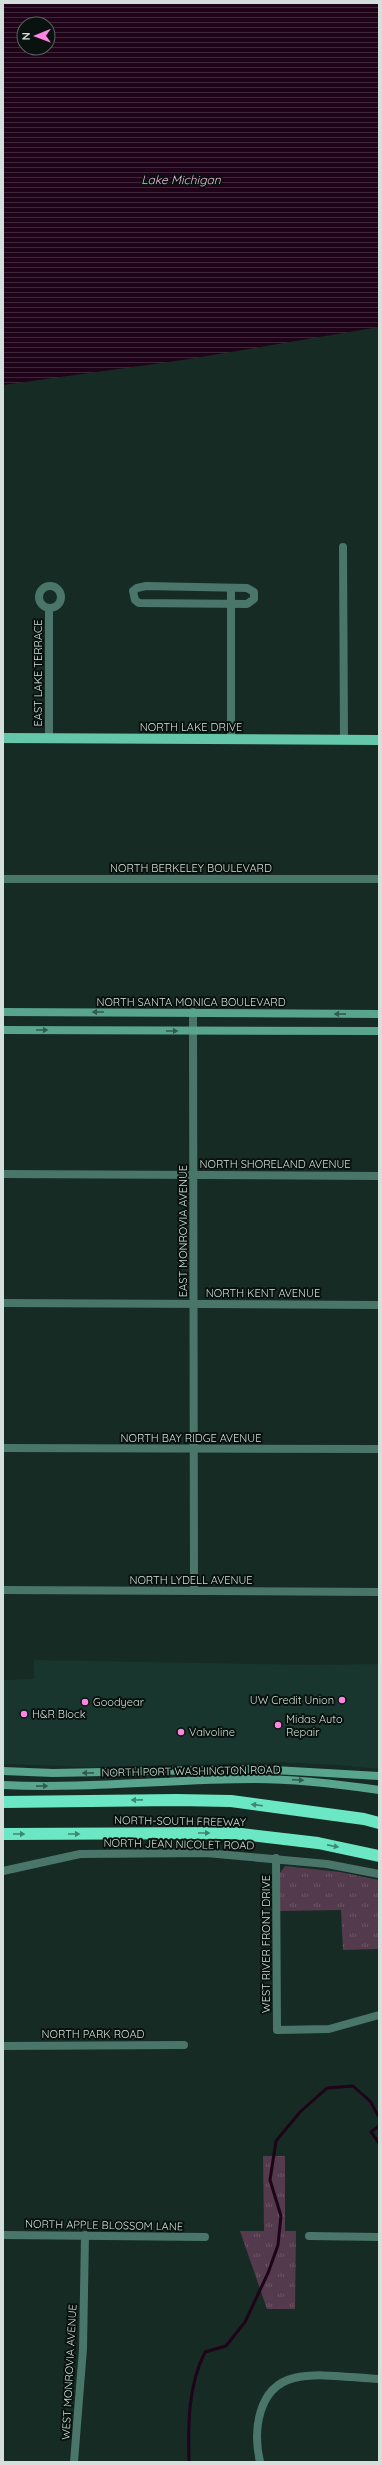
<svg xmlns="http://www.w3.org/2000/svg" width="382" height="2465" font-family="Quicksand,sans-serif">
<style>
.built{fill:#18362d}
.grass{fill:url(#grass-tufts)}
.water{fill:url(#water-rules);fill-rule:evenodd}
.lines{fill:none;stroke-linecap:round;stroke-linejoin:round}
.stream{stroke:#1f0319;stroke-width:3}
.street{stroke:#497668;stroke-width:8}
.secondary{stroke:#59a48c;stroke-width:8}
.primary{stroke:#64c7a9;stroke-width:10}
.highway{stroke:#6ce7c3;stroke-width:12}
.oneway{fill:#315b4d}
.oneway2{fill:#3f8772}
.poi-dot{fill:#fd86e2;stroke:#09120e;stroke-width:1.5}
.labels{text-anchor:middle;stroke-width:4;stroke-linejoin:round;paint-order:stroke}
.street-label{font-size:11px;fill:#d2dfda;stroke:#09120e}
.poi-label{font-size:11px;fill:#d2dfda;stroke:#09120e;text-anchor:start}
.water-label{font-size:12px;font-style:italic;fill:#f0b1df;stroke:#09120e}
</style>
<defs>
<pattern id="grass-tufts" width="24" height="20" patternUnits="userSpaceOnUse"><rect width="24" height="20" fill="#543a4d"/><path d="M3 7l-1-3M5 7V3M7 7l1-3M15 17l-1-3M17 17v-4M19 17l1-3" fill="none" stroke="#6c5666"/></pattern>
<pattern id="water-rules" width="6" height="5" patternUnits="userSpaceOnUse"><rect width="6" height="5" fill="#1f0319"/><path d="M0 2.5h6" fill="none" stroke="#3f273a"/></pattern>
</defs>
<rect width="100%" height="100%" fill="#162b24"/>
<polygon class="built" points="34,1660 313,1665 379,1664 379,1769 337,1765 276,1762 90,1767 3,1764 3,1680 34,1679"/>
<g class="grass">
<polygon points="285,1866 340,1872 379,1880 379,1949 343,1950 341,1910 280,1911 280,1873"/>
<polygon points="263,2156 285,2156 285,2231 296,2231 295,2309 267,2309 240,2231 264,2231"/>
</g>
<path class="water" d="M3,3h376v324l-196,33 -180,25zM24,24h24v24h-24z"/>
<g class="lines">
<g class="stream">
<polyline points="379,2126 371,2132 379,2143"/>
<path d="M189,2462c-1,-38 -1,-76 16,-110l21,-6 19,-24 23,-49 10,-28 3,-29 -11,-36 6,-39 24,-29 27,-24 26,-2 17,15 9,16"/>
</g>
<g class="street">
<polyline points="343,547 344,740"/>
<polygon points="146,586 247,588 254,592 254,599 247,604 139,603 135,600 133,591 137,588"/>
<circle cx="50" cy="597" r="11"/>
<polyline points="49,608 49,738"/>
<polyline points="231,739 231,588"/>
<polyline points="3,879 379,879"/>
<polyline points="193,1012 194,1591"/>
<polyline points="3,1174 379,1176"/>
<polyline points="3,1303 379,1305"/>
<polyline points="3,1448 379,1449"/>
<polyline points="3,1590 379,1592"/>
<polyline points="276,1858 277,2030 329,2029 379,2015"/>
<polyline points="3,1871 80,1854 206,1853 327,1864 379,1874"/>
<polyline points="3,2046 184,2045"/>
<polyline points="3,2235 205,2237"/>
<polyline points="309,2236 379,2237"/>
<polyline points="74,2462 83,2349 85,2235"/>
<path d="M260,2462c-7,-30 -3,-75 34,-84 26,-6 58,0 85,1"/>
</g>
<g class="secondary">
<polyline points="3,1012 379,1014"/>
<polyline points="3,1030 379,1031"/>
<polyline points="3,1771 53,1773 257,1769 379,1776"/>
<path d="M3,1785c84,4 168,-6 252,-6 42,0 83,5 124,11"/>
</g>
<polyline class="primary" points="3,738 379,740"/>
<g class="highway">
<polyline points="3,1802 176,1800 231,1801 364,1819 379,1823"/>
<polyline points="3,1834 233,1833 318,1843 379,1856"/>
</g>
</g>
<defs><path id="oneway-solid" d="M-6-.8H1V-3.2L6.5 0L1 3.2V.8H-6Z"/></defs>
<g class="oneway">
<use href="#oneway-solid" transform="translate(98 1012) rotate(180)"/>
<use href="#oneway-solid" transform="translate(340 1014) rotate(-179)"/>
<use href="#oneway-solid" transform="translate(42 1030)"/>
<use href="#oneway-solid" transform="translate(172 1031)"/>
<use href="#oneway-solid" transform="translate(88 1773) rotate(179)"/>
<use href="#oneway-solid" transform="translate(298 1780) rotate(3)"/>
<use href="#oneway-solid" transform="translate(42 1786) rotate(-1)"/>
</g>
<g class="oneway2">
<use href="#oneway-solid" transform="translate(137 1800) rotate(179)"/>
<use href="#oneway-solid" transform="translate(257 1805) rotate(-173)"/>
<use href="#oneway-solid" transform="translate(204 1833)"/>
<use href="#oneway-solid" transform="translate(19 1834)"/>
<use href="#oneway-solid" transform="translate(74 1834)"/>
<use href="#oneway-solid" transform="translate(333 1846) rotate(11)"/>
</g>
<g class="poi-dot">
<circle cx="342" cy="1700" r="4"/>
<circle cx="85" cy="1702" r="4"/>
<circle cx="24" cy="1714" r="4"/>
<circle cx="278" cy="1725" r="4"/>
<circle cx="181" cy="1732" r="4"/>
</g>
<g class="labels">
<g class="street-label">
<text transform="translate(38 673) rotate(-90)" y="4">EAST LAKE TERRACE</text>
<text x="191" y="731">NORTH LAKE DRIVE</text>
<text x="191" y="872">NORTH BERKELEY BOULEVARD</text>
<text x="191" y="1006">NORTH SANTA MONICA BOULEVARD</text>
<text x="275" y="1168">NORTH SHORELAND AVENUE</text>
<text transform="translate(183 1231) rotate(-90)" y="4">EAST MONROVIA AVENUE</text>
<text x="263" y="1297">NORTH KENT AVENUE</text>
<text x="191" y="1442">NORTH BAY RIDGE AVENUE</text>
<text x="191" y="1584">NORTH LYDELL AVENUE</text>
<text transform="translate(191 1771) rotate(-1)" y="4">NORTH PORT WASHINGTON ROAD</text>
<text transform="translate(180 1821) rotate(1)" y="4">NORTH-SOUTH FREEWAY</text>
<text transform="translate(179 1844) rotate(1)" y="4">NORTH JEAN NICOLET ROAD</text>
<text transform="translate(266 1944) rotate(-90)" y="4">WEST RIVER FRONT DRIVE</text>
<text x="93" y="2038">NORTH PARK ROAD</text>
<text transform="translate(104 2225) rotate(1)" y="4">NORTH APPLE BLOSSOM LANE</text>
<text transform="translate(69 2372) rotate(-87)" y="4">WEST MONROVIA AVENUE</text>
</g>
<g class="poi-label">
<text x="334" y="1704" text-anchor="end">UW Credit Union</text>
<text x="93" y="1706">Goodyear</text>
<text x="32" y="1718">H&amp;R Block</text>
<text x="286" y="1723">Midas Auto<tspan x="286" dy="13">Repair</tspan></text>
<text x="189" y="1736">Valvoline</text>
</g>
<g class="water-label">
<text x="181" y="184">Lake Michigan</text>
</g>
</g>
<rect width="382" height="2465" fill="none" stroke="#d2dfda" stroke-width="8"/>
<g transform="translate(36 36) rotate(269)"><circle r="19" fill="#09120e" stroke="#596460"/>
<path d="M0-3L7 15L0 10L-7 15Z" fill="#fd86e2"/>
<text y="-6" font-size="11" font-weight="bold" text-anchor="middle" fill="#d2dfda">N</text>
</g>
</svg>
